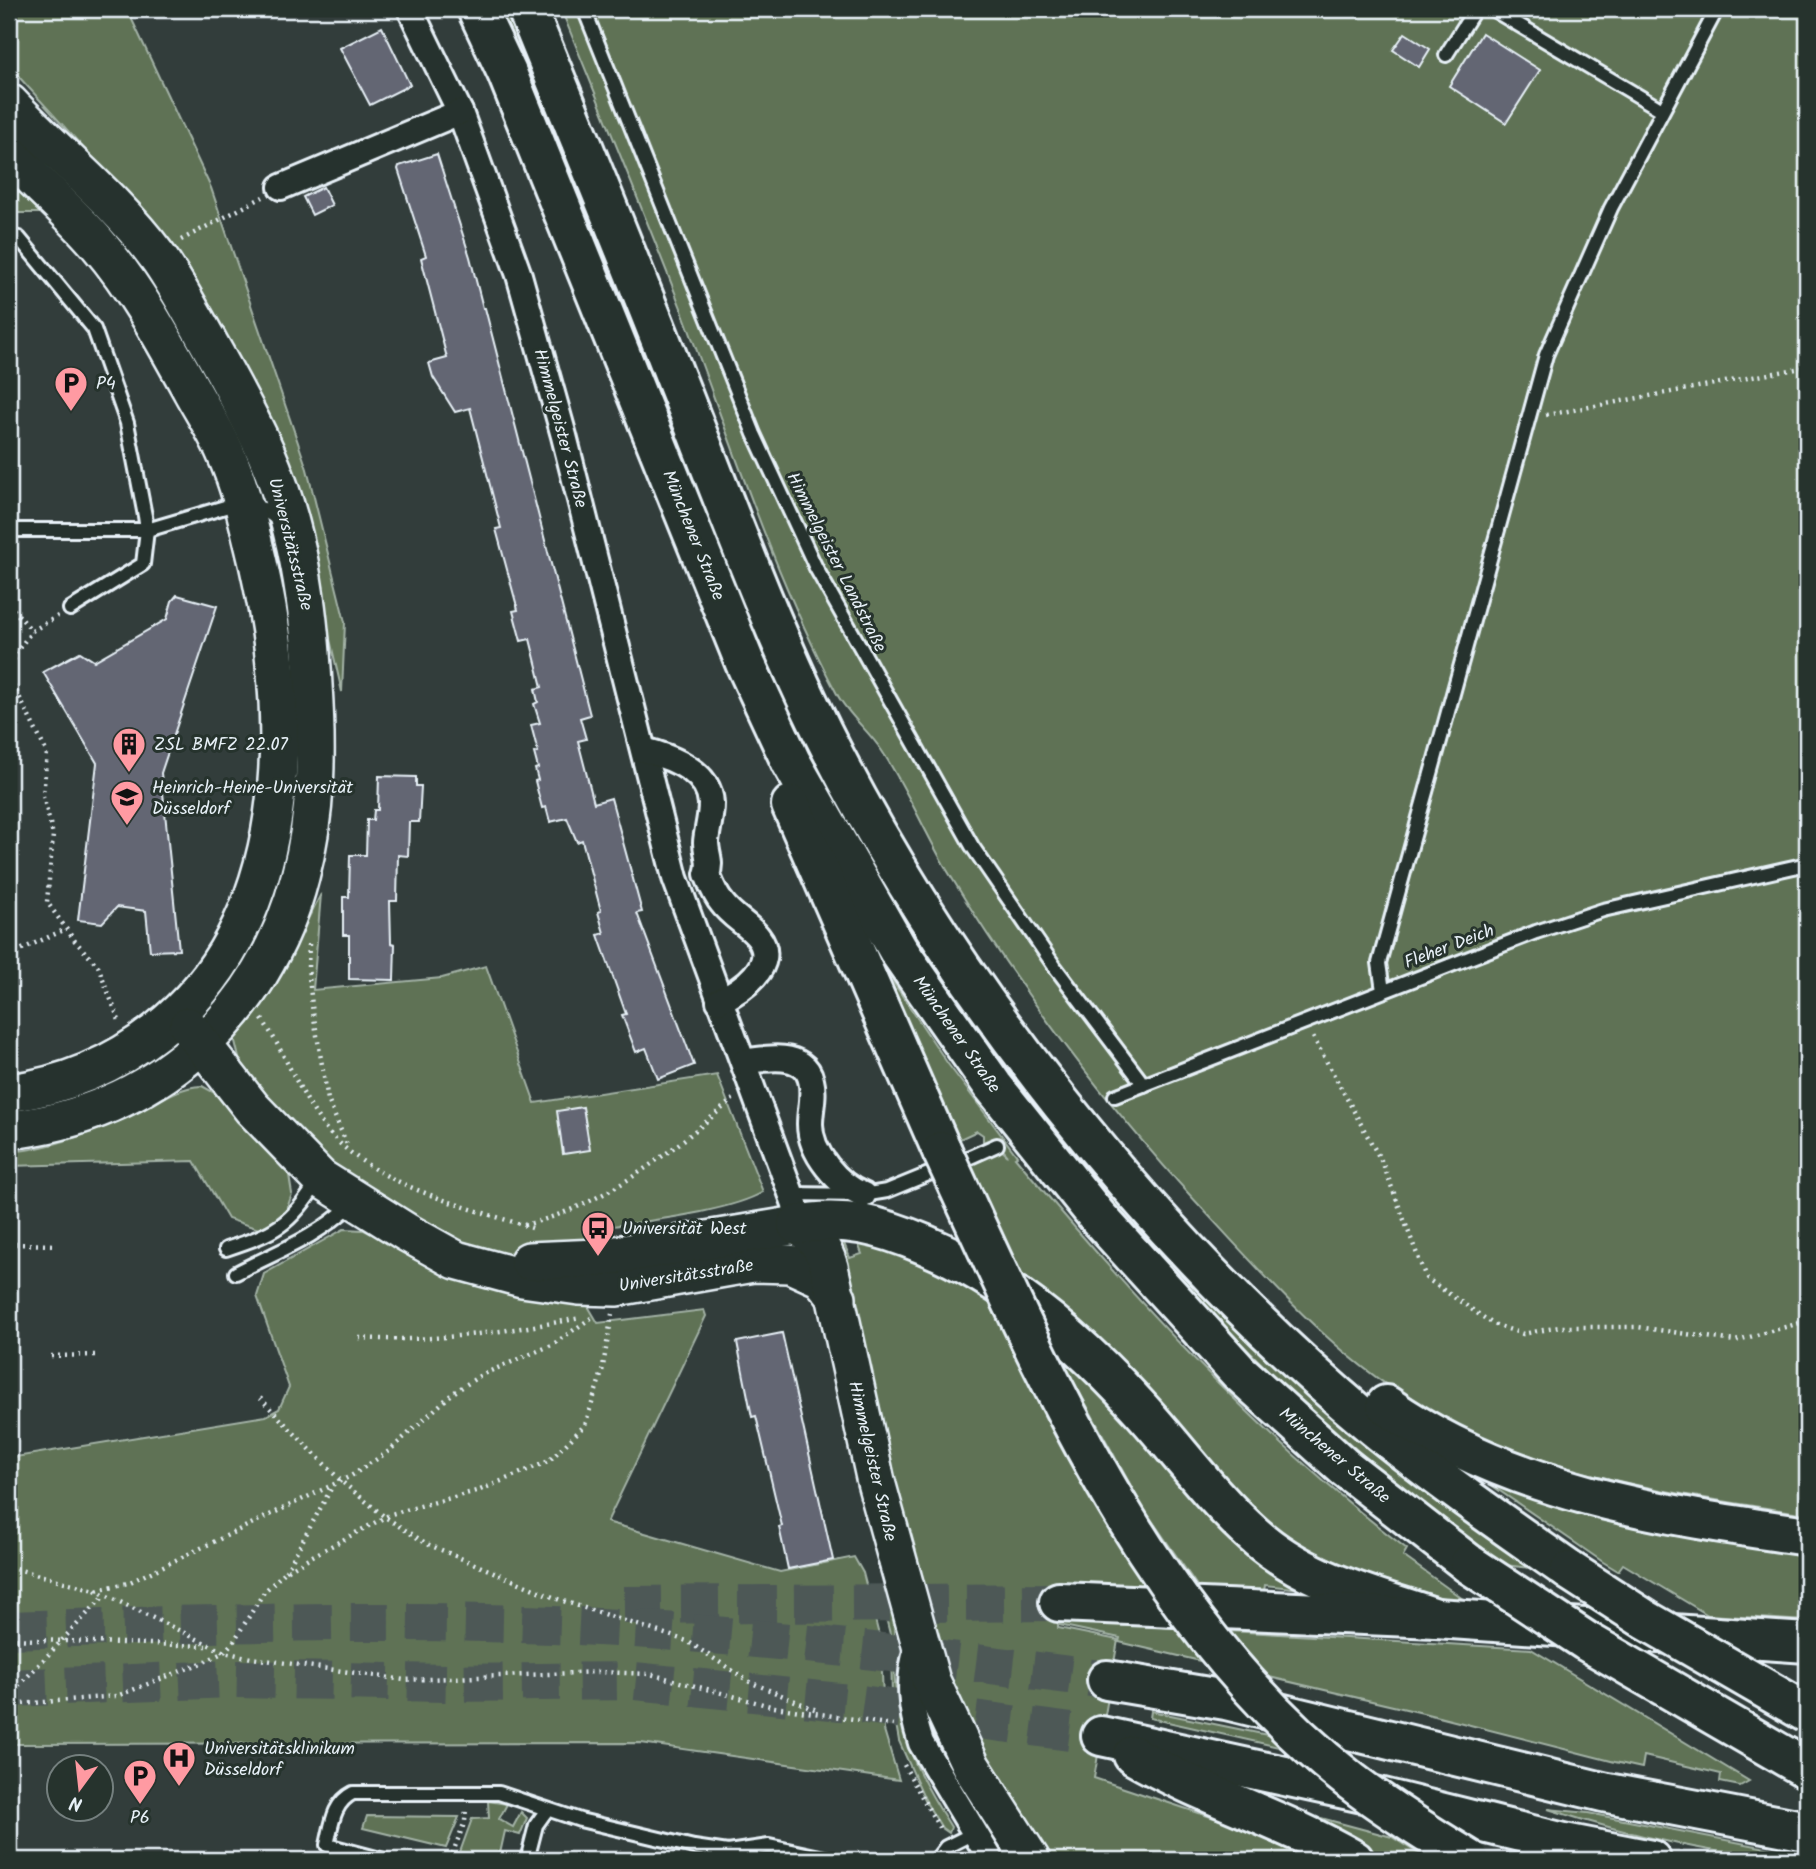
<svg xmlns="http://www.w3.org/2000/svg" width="1816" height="1869" font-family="Kalam,sans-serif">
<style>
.green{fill:#5e7255;stroke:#a3b2a6;stroke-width:2}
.building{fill:#636673;stroke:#e8f1f8;stroke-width:2}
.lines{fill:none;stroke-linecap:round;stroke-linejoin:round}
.highway-tunnel{stroke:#4d5857;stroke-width:38;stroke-dasharray:38 19;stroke-linecap:butt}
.lane-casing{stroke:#e8f1f8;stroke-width:18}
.street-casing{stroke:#e8f1f8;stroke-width:30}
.secondary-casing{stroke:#e8f1f8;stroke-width:42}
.highway-casing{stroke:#e8f1f8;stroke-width:44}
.path{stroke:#e8f1f8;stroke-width:4.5;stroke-dasharray:2 5;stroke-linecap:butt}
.lane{stroke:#26332d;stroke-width:12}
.street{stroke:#26332d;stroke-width:24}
.secondary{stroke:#26332d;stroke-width:37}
.highway{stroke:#26332d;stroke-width:38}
.highway-bridge-casing{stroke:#e8f1f8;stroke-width:44;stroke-linecap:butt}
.highway-bridge{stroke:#26332d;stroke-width:38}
.labels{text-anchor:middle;stroke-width:6;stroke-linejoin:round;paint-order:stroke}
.poi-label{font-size:18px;fill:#e8f1f8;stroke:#26332d;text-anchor:start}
.street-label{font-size:18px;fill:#e8f1f8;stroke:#26332d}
</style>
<rect width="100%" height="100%" fill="#323d3b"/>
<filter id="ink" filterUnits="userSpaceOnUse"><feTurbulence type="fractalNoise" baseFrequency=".0143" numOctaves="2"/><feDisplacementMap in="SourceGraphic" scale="14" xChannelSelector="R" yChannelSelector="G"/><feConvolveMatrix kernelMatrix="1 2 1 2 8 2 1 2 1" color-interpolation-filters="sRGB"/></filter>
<g filter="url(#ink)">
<g class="green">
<polygon points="9,9 127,9 211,188 307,469 345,622 342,692 314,569 226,349 172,245 9,66"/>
<polygon points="500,9 508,9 567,145 698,482 1034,1099 1112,1196 1168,1257 1450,1509 1531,1568 1504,1565 1384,1474 1272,1374 1202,1305 1117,1211 1049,1127 913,938 797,728 673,437 581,200"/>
<path d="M561,9h1246v1505c-127,-18 -255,-38 -370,-98 -89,-47 -159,-125 -226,-198 -99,-106 -189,-223 -264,-348 -23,-39 -40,-81 -65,-119 -13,-20 -34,-36 -45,-57 -65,-123 -107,-256 -156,-386 -39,-100 -80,-200 -120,-299z"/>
<polygon points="9,182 40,213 9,213"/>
<path d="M321,894l-8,96 129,-12 44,-12 49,137 182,-28 46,117c-35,21 -127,30 -170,37l-1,18c-30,4 -59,11 -90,7 -51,-7 -135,-56 -174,-90 -30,-26 -57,-60 -85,-89l-9,-38 43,-59z"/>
<path d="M877,958l71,106 69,92 -2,1c119,143 243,279 392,392l-4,7 60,43 -26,-1 -138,-43 -270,-261 -59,-130 29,-16 9,8 -15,-18 -10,4v-7l-6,-4 -17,8 -3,-4 -7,3z"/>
<path d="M202,1086l11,6 75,77 4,25 -6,17 -6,9 -18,10 -34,-11 -34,-58 -185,5v-14c41,-3 82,-19 119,-35 25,-11 46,-30 74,-31z"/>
<polygon points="344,1229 364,1230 446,1271 585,1301 598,1323 704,1310 706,1316 607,1522 780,1572 854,1557 863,1573 881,1643 884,1730 899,1780 641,1743 9,1744 9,1458 266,1416 279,1409 289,1387 257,1296 264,1274"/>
<polygon points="840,1234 850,1258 862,1254 855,1236 980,1283 1079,1475 1149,1592 1058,1590 1058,1628 1118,1640 1094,1778 1235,1825 1311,1860 1044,1860 1014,1817 932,1644 834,1235"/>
<polygon points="1048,1335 1310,1590 1265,1585 1263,1597 1202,1593 1142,1506"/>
<polygon points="1459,1463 1807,1547 1807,1621 1708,1615 1623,1564 1618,1571 1603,1562"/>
<path d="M886,1587c12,32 7,63 9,96 4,56 26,97 56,144l-2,6 -7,-5 -15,-24 -28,-63 -7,-40 -1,-63 -11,-44 1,-5z"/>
<polygon points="1059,1621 1531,1649 1749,1781 1740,1786 1720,1782 1721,1774 1644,1756 1642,1768 1615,1762 1423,1713 1119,1642 1120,1638 1059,1625"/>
<polygon points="1151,1711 1277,1737 1292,1750 1150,1718"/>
<polygon points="488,1801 507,1804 499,1819 513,1827 521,1812 527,1818 520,1835 505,1831 499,1858 506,1860 492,1860 460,1852 472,1819 489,1818"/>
<path d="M1548,1809l40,4 219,43v4c-77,0 -185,-27 -259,-51z"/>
<polygon points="367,1816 459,1817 446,1848 363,1828"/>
<polygon points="1321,1818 1392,1837 1428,1860 1386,1860 1325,1827 1320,1822"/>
</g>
<g class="building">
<polygon points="382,27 410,85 370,105 340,48"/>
<polygon points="1405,33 1430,49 1419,67 1393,50"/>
<polygon points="1482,33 1540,70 1506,123 1449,86"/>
<polygon points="437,154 470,257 483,308 485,308 590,715 580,718 586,739 578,741 594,803 611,798 642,912 637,913 694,1065 658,1079 646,1048 636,1052 622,1015 626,1014 598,935 604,933 598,912 601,911 582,840 577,842 567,818 550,822 546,807 542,808 535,781 538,780 535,769 538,768 534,753 538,752 531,725 540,723 534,704 538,702 535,689 542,687 530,639 521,641 513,611 518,610 496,529 501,528 470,408 455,412 433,377 429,363 447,358 421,258 426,256 398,169 399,166"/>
<polygon points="323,187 332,205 312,215 303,197"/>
<polygon points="177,595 217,606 161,773 179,950 150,951 146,911 117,907 102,923 78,920 97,763 43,672 80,652 94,661 167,619 172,601"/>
<polygon points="379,776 416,777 416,786 421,786 419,822 409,822 408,856 398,855 397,901 390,901 391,943 395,944 394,980 349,979 349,935 343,935 343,897 349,897 350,855 366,855 367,820 373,820 374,810 378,810"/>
<polygon points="583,1107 590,1150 563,1154 557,1111"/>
<polygon points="782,1333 833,1560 788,1569 779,1527 782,1526 756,1416 752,1417 737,1342"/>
</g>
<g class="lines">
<g class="highway-tunnel">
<polyline points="624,1605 1059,1602"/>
<path d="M9,1630c213,-7 428,-14 641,0 153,11 305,30 457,50"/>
<polyline points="9,1688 231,1679 448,1683 635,1681 860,1704 1101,1736"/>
</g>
<defs>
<g id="lane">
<polyline points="584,9 754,434 816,568 972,846 1055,967 1144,1085"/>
<polyline points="1492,9 1662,110"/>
<polyline points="1446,55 1475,9"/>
<polyline points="9,236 19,238 94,329 127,423 145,516 147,530 143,564 70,609"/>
<polyline points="9,530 147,530 242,502 263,509 282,523"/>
<polyline points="1383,991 1379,963 1546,355 1611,208 1717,9"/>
<polyline points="1115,1096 1536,932 1603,910 1807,864"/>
<polyline points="968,1158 997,1145"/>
<polyline points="791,1194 863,1195 887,1191 931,1173"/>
<path d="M226,1249c49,-16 65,-24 92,-68"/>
<path d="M236,1273c46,-24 77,-33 116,-69"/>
<path d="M384,1860l-57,-15c5,-21 6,-42 26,-52h146l81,27 114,27 34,5 41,-6 65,14"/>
<polyline points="527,1860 536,1825 546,1811"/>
<polyline points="936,1860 946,1847 974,1833"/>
</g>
<g id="street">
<polyline points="410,9 460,112 519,275 564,436 675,878 795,1204 797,1225"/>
<polyline points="281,187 460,112"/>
<path d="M644,750c27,7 66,21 67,54 0,14 -4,26 -5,38 0,12 6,20 1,32 4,10 8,21 15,29 10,14 26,21 36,34 22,28 -18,54 -39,64"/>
<path d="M744,1062c21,-4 61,-11 67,18 4,15 -1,29 -1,44 0,29 28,61 53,71"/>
<path d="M918,1645c-11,33 -8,64 3,98l70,117"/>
</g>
<g id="secondary">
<path d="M9,103c48,51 106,96 148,153 15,20 27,44 40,66 24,43 49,86 69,131 32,74 43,152 47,232 4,65 4,129 -13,192 -36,140 -148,238 -291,253"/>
<path d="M9,153c28,31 62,59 89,91 38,44 66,96 94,147 11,20 24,40 33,61 16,35 24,74 33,111 36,158 38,359 -101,468 -43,34 -94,55 -148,62"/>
<polyline points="188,1026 252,1108 320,1178 406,1232 456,1260 522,1278 579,1286 616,1287 753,1263 790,1264 821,1278 837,1298"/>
<path d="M797,1225c19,12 26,22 32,42l47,215 55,199 40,85 60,94"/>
<polyline points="529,1261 598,1258 797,1225"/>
</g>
<g id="highway">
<polyline points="477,9 507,73 745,663 791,762 898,950 993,1086 1097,1216 1239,1372 1344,1467 1469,1564"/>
<path d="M527,9c51,125 102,249 151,375 46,116 89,235 144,347 126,253 329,509 546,691 64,53 133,101 202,149"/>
<polyline points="791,805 942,1151"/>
<path d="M797,1225c46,-10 87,2 129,20 82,35 151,94 210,159 40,43 74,92 118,131 51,46 118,61 182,83"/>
<path d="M1386,1405c124,87 275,110 421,131"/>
<polyline points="1059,1602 1436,1618 1807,1643"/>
<polyline points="1107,1680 1226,1700 1603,1792 1807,1831"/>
<polyline points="1101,1736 1363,1793 1564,1843 1651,1860"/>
<path d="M1133,1755c71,41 150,64 221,105"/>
</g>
</defs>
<use href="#lane" class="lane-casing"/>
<use href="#street" class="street-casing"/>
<use href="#secondary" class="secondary-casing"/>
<use href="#highway" class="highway-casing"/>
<g class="path">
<polyline points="181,240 263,197"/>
<polyline points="1546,415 1807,367"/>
<polyline points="9,604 32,631"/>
<polyline points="58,616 32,631 15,654 10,678 47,753 43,796 53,835 47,902 75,941 98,966 120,1023"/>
<polyline points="309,944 308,967 312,1006 328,1100 348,1147"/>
<polyline points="9,955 66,929"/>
<path d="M262,1019c23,34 37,73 61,106 47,61 143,81 212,104"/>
<polyline points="1313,1037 1383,1164 1426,1278 1493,1324 1523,1334 1559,1327 1638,1327 1735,1341 1807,1321"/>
<path d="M524,1225c81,-19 147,-73 209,-126"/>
<polyline points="15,1244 56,1245"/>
<path d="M359,1338c74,5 149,-7 222,-20"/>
<polyline points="51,1356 97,1355"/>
<polyline points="260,1398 341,1481 385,1517 427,1544 560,1600 687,1641 750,1682 819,1711"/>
<polyline points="9,1567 95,1590 128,1583 351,1476 389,1451 453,1393 481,1375 552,1345 594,1316"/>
<polyline points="286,1571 332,1487"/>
<polyline points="95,1590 224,1652 251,1658 404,1680 598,1672 650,1674 774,1707 893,1725"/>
<polyline points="9,1639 206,1646"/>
<polyline points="9,1696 105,1595"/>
<polyline points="9,1705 117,1696 204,1662 224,1652 234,1641 264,1592 285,1572 307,1559 391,1514 480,1490 549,1461 585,1425 602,1372 612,1314"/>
<polyline points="904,1765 941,1831"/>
<polyline points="450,1860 465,1821 466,1808"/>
</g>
<use href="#lane" class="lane"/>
<use href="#street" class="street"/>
<use href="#secondary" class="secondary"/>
<use href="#highway" class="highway"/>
<defs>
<g id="highway-bridge">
<path d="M942,1151c105,226 206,472 409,630 38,29 78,54 119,79"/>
<polyline points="1469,1564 1586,1641 1807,1769"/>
<polyline points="1570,1571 1646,1620 1807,1713"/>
</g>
</defs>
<use href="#highway-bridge" class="highway-bridge-casing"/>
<use href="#highway-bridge" class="highway-bridge"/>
</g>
</g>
<defs>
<symbol id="parking-pin" viewBox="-11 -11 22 30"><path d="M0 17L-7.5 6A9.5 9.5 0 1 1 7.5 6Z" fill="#ff9aa2" stroke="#26332d"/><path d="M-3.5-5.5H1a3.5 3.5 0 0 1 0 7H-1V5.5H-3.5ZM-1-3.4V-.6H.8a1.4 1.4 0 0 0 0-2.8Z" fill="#111"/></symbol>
<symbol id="building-pin" viewBox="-11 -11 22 30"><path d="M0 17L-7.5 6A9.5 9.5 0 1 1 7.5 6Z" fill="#ff9aa2" stroke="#26332d"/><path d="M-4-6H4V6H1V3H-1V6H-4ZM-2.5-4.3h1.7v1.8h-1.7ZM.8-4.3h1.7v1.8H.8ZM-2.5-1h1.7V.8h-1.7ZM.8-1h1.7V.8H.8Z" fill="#111"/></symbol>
<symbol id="university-pin" viewBox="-11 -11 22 30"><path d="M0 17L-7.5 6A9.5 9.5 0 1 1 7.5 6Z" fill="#ff9aa2" stroke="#26332d"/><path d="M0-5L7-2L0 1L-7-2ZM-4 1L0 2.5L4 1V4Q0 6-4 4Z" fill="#111"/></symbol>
<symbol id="bus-pin" viewBox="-11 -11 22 30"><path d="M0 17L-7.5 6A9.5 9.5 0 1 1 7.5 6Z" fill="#ff9aa2" stroke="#26332d"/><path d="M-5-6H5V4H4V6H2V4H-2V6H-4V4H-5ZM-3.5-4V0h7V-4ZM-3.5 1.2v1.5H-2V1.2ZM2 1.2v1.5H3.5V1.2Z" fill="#111"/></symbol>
<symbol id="hospital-pin" viewBox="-11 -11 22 30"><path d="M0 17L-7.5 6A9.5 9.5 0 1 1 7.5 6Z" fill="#ff9aa2" stroke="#26332d"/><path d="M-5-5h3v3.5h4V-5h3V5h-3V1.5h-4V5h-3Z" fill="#111"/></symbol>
</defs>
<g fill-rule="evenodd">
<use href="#parking-pin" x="52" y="364" width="38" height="52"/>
<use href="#building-pin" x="110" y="725" width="38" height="52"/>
<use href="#university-pin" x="108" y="778" width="38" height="52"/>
<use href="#bus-pin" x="579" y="1209" width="38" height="52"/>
<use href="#hospital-pin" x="160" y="1739" width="38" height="52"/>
<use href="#parking-pin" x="121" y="1757" width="38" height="52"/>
</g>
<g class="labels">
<g class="poi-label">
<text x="96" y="389">P4</text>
<text x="154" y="750">ZSL BMFZ 22.07</text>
<text x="152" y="793">Heinrich-Heine-Universität<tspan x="152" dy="21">Düsseldorf</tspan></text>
<text x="622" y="1234">Universität West</text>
<text x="204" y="1754">Universitätsklinikum<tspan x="204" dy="21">Düsseldorf</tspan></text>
<text x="140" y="1823" text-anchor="middle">P6</text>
</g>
<g class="street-label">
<text transform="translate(561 428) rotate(75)" y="6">Himmelgeister Straße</text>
<text transform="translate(694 535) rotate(68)" y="6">Münchener Straße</text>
<text transform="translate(291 544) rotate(76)" y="6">Universitätsstraße</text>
<text transform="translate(837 562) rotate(63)" y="6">Himmelgeister Landstraße</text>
<text transform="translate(1449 946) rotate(-21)" y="6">Fleher Deich</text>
<text transform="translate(957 1034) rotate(55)" y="6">Münchener Straße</text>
<text transform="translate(686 1275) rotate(-9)" y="6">Universitätsstraße</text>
<text transform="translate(1335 1455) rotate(40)" y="6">Münchener Straße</text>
<text transform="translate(873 1461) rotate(77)" y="6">Himmelgeister Straße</text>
</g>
</g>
<rect width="1816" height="1869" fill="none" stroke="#26332d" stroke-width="35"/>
<rect x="18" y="18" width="1781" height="1834" fill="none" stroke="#e8f1f8" stroke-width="2.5" filter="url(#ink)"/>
<g transform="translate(80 1788) rotate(195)"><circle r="33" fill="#26332d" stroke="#747f7e" stroke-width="2"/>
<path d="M0-5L12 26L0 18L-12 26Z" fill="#ff9aa2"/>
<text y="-10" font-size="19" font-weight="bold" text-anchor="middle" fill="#e8f1f8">N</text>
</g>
</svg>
